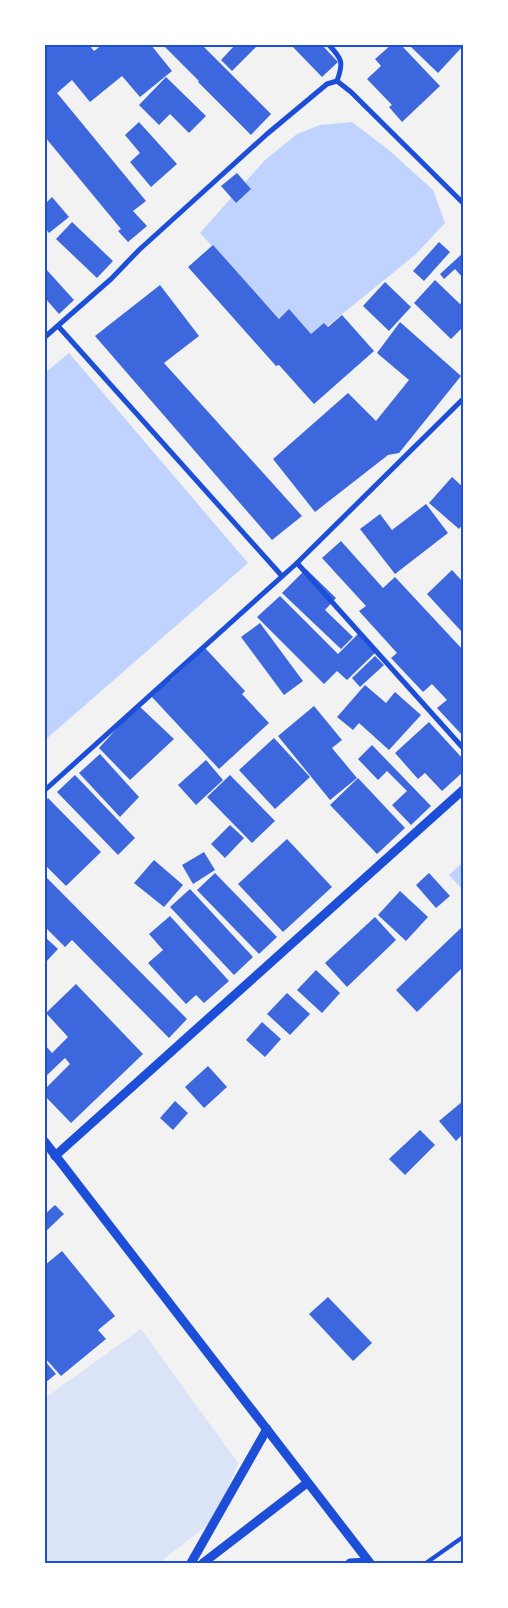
<svg xmlns="http://www.w3.org/2000/svg" width="508" height="1608" font-family="Lato,sans-serif">
<style>
.green{fill:#dbe4f7}
.water{fill:#bfd3fe}
.building{fill:#3d67dc}
.lines{fill:none;stroke-linecap:round;stroke-linejoin:round}
.service{stroke:#1d4ed8;stroke-width:4}
.minor{stroke:#1d4ed8;stroke-width:5}
.tertiary{stroke:#1d4ed8;stroke-width:9}
.neatline{fill:none;stroke:#1d4ed8;stroke-width:2}
</style>
<rect width="100%" height="100%" fill="#f2f2f2"/>
<polygon class="green" points="141,1329 238,1463 216,1518 159,1563 45,1563 45,1398"/>
<g class="water">
<polygon points="352,122 390,151 433,190 445,223 415,255 304,345 200,233 264,161 297,134 320,125"/>
<polygon points="69,353 248,563 45,740 45,373"/>
<polygon points="463,862 463,890 449,875"/>
</g>
<g class="building">
<polygon points="45,45 91,45 90,46 94,51 102,45 151,45 172,71 140,97 122,76 90,102 72,80 57,93 146,201 133,211 147,226 128,242 118,231 121,229 45,137"/>
<polygon points="163,45 202,45 271,114 251,135 198,82 199,81"/>
<polygon points="235,45 258,45 232,71 221,60"/>
<polygon points="291,45 322,45 338,62 322,77"/>
<polygon points="391,45 401,45 440,86 402,122 389,107 392,105 367,79 381,66 375,59"/>
<polygon points="409,45 463,45 463,46 438,73"/>
<polygon points="166,77 206,116 189,133 170,114 159,125 139,105"/>
<polygon points="139,122 177,164 151,187 130,162 140,153 125,135"/>
<polygon points="237,173 251,189 236,203 221,186"/>
<polygon points="52,197 69,217 49,233 45,228 45,204"/>
<polygon points="72,222 113,261 97,278 56,239"/>
<polygon points="439,242 450,252 424,281 413,271"/>
<polygon points="213,245 279,319 289,309 311,334 324,323 328,327 342,315 374,351 314,404 279,365 276,366 188,267"/>
<polygon points="463,253 463,278 455,269 444,279 440,274"/>
<polygon points="45,268 74,300 59,314 45,298"/>
<polygon points="435,280 460,304 463,301 463,327 451,339 414,303"/>
<polygon points="385,282 411,307 389,331 363,306"/>
<polygon points="160,285 199,336 164,363 302,516 272,540 95,336"/>
<polygon points="400,322 461,376 399,453 388,455 315,512 273,459 348,393 376,421 409,380 377,353"/>
<polygon points="452,477 463,487 463,524 459,529 429,503"/>
<polygon points="426,504 448,533 395,574 360,529 380,514 392,530"/>
<polygon points="341,541 383,588 395,577 463,650 463,736 437,708 447,700 432,684 423,692 391,658 397,653 359,611 366,606 322,558"/>
<polygon points="306,569 336,598 325,610 353,637 341,649 282,593"/>
<polygon points="452,570 463,582 463,629 461,631 427,594"/>
<polygon points="280,596 338,654 358,634 376,652 347,680 337,671 324,684 257,617"/>
<polygon points="260,623 303,681 284,695 241,637"/>
<polygon points="205,648 245,691 242,694 269,723 219,769 151,696 169,678 171,680"/>
<polygon points="375,656 384,665 360,687 352,678"/>
<polygon points="365,685 386,703 395,692 421,715 389,750 359,723 353,730 337,717"/>
<polygon points="138,705 174,739 130,780 99,748"/>
<polygon points="314,706 342,740 332,748 357,778 330,800 278,736"/>
<polygon points="429,722 463,759 463,772 442,791 425,773 418,779 395,753"/>
<polygon points="274,738 310,777 275,809 239,770"/>
<polygon points="372,745 431,806 411,825 392,805 407,791 387,771 378,780 358,759"/>
<polygon points="100,754 139,797 120,817 79,773"/>
<polygon points="206,760 223,780 196,805 178,785"/>
<polygon points="75,775 135,838 118,855 57,792"/>
<polygon points="230,775 275,821 252,843 207,797"/>
<polygon points="358,778 405,828 377,854 330,805"/>
<polygon points="48,798 101,852 66,886 45,865 45,802"/>
<polygon points="230,825 244,838 225,858 211,844"/>
<polygon points="287,839 332,887 283,932 238,884"/>
<polygon points="204,852 215,870 193,884 182,865"/>
<polygon points="154,860 183,885 164,907 134,883"/>
<polygon points="215,873 277,937 259,954 197,890"/>
<polygon points="429,873 450,896 436,908 416,885"/>
<polygon points="46,877 187,1019 169,1038 72,940 65,947 45,927"/>
<polygon points="190,889 253,957 234,975 170,907"/>
<polygon points="400,891 428,917 406,941 378,915"/>
<polygon points="170,916 229,981 204,1003 196,995 186,1004 148,963 163,950 149,934"/>
<polygon points="375,917 396,940 347,987 325,963"/>
<polygon points="461,928 463,930 463,967 417,1012 396,990"/>
<polygon points="45,937 58,949 45,963"/>
<polygon points="316,970 340,993 322,1013 297,990"/>
<polygon points="76,984 143,1054 71,1123 45,1096 45,1089 70,1064 65,1058 45,1077 45,1045 52,1053 68,1037 46,1013"/>
<polygon points="287,993 310,1014 290,1035 267,1014"/>
<polygon points="262,1022 281,1039 265,1057 246,1040"/>
<polygon points="208,1066 227,1087 204,1108 185,1087"/>
<polygon points="175,1101 188,1113 173,1130 160,1118"/>
<polygon points="463,1101 463,1134 456,1141 439,1121"/>
<polygon points="420,1130 435,1145 405,1175 389,1159"/>
<polygon points="55,1205 64,1214 45,1232 45,1214"/>
<polygon points="62,1251 115,1316 98,1330 106,1339 61,1376 45,1358 45,1265"/>
<polygon points="328,1297 372,1343 353,1361 309,1314"/>
<polygon points="45,1361 56,1374 45,1383"/>
</g>
<g class="lines">
<polyline class="service" points="426,1563 463,1537"/>
<g class="minor">
<path d="M329,45c13,14 15,17 8,36"/>
<polyline points="58,326 282,576"/>
<polyline points="45,337 111,279 139,250 267,134 327,84 337,81 351,92 463,203"/>
<polyline points="297,563 463,748"/>
<polyline points="45,790 297,563 463,399"/>
</g>
<g class="tertiary">
<polyline points="45,1142 370,1563"/>
<polyline points="55,1156 463,790"/>
<polyline points="191,1563 267,1429"/>
<polyline points="203,1563 307,1483"/>
<polyline points="350,1563 368,1562"/>
</g>
</g>
<rect width="508" height="1608" fill="none" stroke="#ffffff" stroke-width="92"/>
<rect x="46" y="46" width="416" height="1516" class="neatline"/>
</svg>
